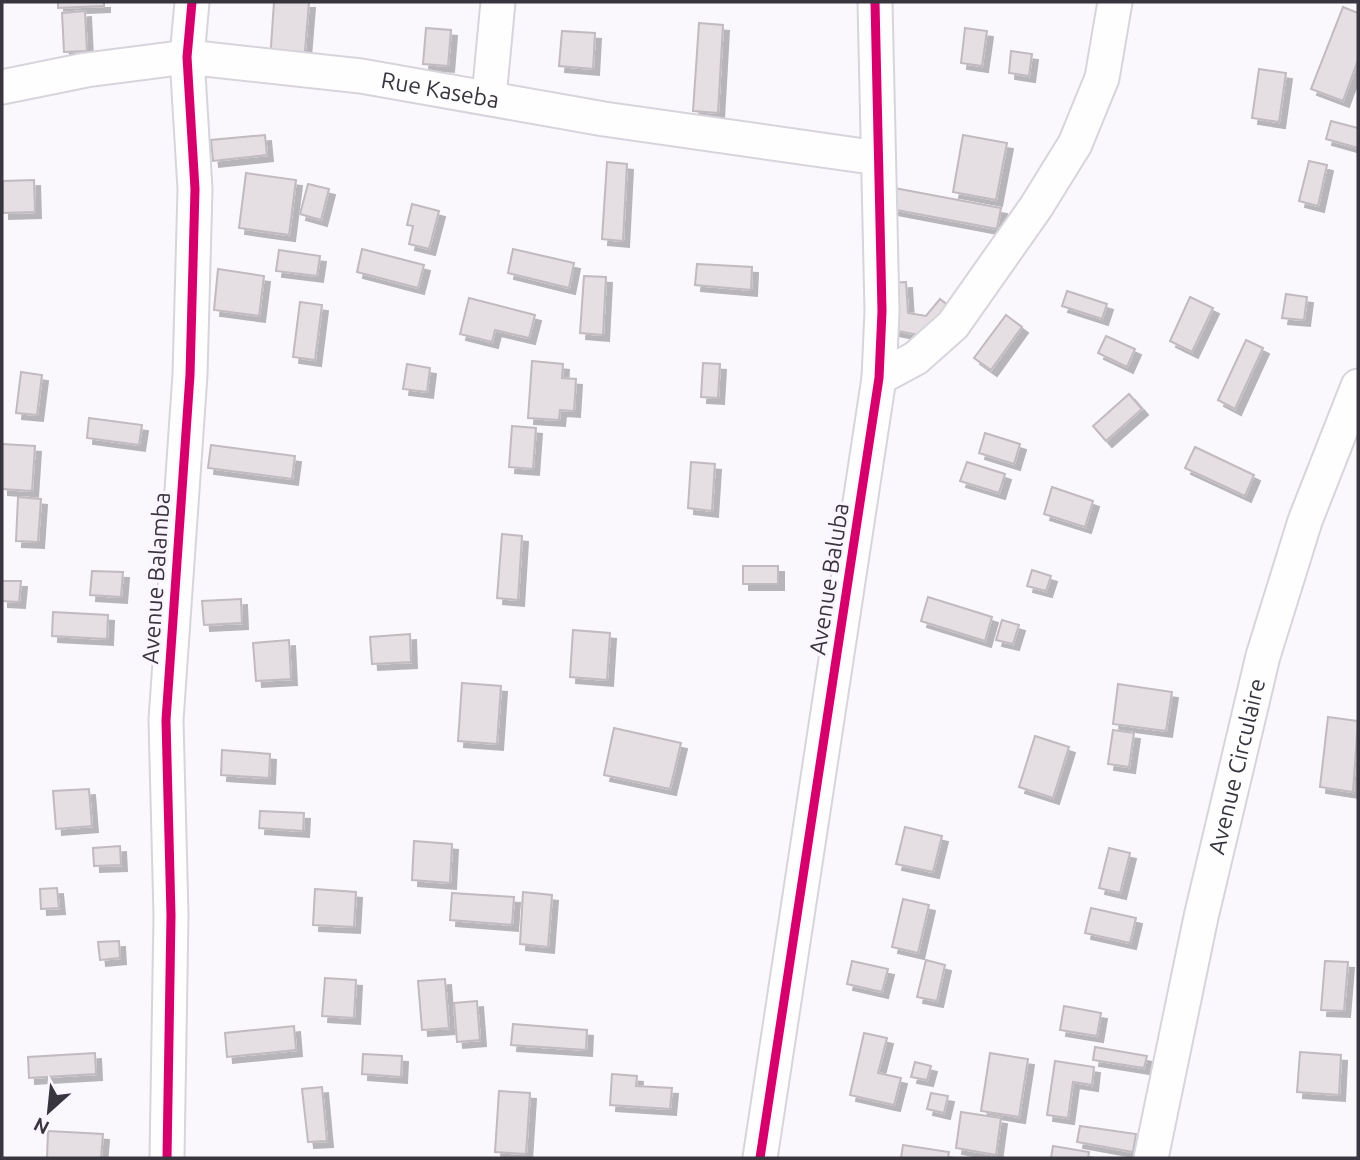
<svg xmlns="http://www.w3.org/2000/svg" width="1360" height="1160" font-family="Ubuntu,sans-serif">
<style>
.building{fill:#e5dee2;stroke:#c1babf;stroke-width:2;filter:url(#shadow)}
.lines{fill:none;stroke-linecap:round;stroke-linejoin:round}
.minor-casing{stroke:#d8d4db;stroke-width:37}
.minor{stroke:#fefeff;stroke-width:33}
.cycleway-casing{stroke:#faf5ff;stroke-width:13}
.cycleway{stroke:#d6006c;stroke-width:9}
.labels{text-anchor:middle;stroke-width:6;stroke-linejoin:round;paint-order:stroke}
.street-label{font-size:23px;fill:#39353e;stroke:#faf5ff}
</style>
<defs>
<filter id="shadow"><feDropShadow dx="6" dy="6" stdDeviation="0" flood-color="#0004"/></filter>
</defs>
<rect width="100%" height="100%" fill="#faf7fd"/>
<g class="building">
<polygon points="58,2 104,2 104,6 58,8"/>
<polygon points="274,2 309,2 304,63 270,61"/>
<polygon points="1343,7 1358,13 1358,60 1343,101 1311,89"/>
<polygon points="85,11 87,51 64,52 62,13"/>
<polygon points="699,23 723,25 718,113 693,111"/>
<polygon points="426,28 451,30 448,66 423,64"/>
<polygon points="965,28 987,31 982,66 961,63"/>
<polygon points="562,31 595,33 593,69 559,66"/>
<polygon points="1011,51 1032,54 1029,76 1009,73"/>
<polygon points="1259,69 1286,73 1279,122 1252,118"/>
<polygon points="1331,121 1358,128 1358,148 1326,139"/>
<polygon points="265,135 267,155 213,161 211,140"/>
<polygon points="963,135 1007,143 996,200 953,192"/>
<polygon points="1309,161 1327,165 1318,206 1299,201"/>
<polygon points="607,162 627,164 623,241 602,239"/>
<polygon points="246,173 296,180 289,235 239,228"/>
<polygon points="34,180 35,212 3,213 3,181"/>
<polygon points="308,184 329,189 321,220 300,214"/>
<polygon points="889,187 1001,208 997,229 886,208"/>
<polygon points="412,204 439,211 429,249 409,244 413,226 407,225"/>
<polygon points="362,249 424,265 418,288 357,272"/>
<polygon points="513,249 574,263 569,288 508,273"/>
<polygon points="279,250 320,256 317,276 276,271"/>
<polygon points="697,264 752,267 751,290 695,285"/>
<polygon points="218,269 264,276 259,316 214,310"/>
<polygon points="584,276 606,277 603,335 580,333"/>
<polygon points="906,282 908,313 926,316 940,299 955,311 934,338 892,330 888,283"/>
<polygon points="1067,291 1107,304 1102,319 1062,306"/>
<polygon points="1286,294 1307,297 1304,320 1282,318"/>
<polygon points="1190,297 1213,308 1192,352 1170,341"/>
<polygon points="469,298 535,315 529,338 495,330 492,342 460,334"/>
<polygon points="300,302 322,305 315,360 293,357"/>
<polygon points="1006,315 1022,327 991,370 974,358"/>
<polygon points="1106,336 1135,349 1127,367 1098,353"/>
<polygon points="1246,340 1263,348 1235,409 1218,400"/>
<polygon points="532,361 563,364 562,378 576,379 574,411 560,410 559,420 528,418"/>
<polygon points="703,363 720,364 718,398 701,397"/>
<polygon points="407,364 430,368 427,392 403,389"/>
<polygon points="21,372 42,375 37,415 16,413"/>
<polygon points="1129,394 1142,409 1106,441 1093,426"/>
<polygon points="89,418 142,425 139,445 87,438"/>
<polygon points="512,426 536,428 533,469 509,467"/>
<polygon points="985,433 1020,444 1014,464 979,453"/>
<polygon points="2,444 35,446 32,491 2,489"/>
<polygon points="211,445 295,456 292,479 208,468"/>
<polygon points="1195,447 1254,475 1245,496 1185,468"/>
<polygon points="691,462 715,464 712,511 688,508"/>
<polygon points="967,462 1005,474 999,493 960,481"/>
<polygon points="1052,487 1093,501 1085,527 1044,514"/>
<polygon points="18,497 41,499 38,542 16,541"/>
<polygon points="502,534 522,536 518,600 497,598"/>
<rect x="743" y="566" width="35" height="18"/>
<polygon points="1032,570 1051,576 1046,591 1027,586"/>
<polygon points="92,571 123,572 121,597 90,595"/>
<polygon points="2,581 21,581 19,602 2,601"/>
<polygon points="928,597 992,617 985,641 921,621"/>
<polygon points="241,599 242,623 204,625 202,601"/>
<polygon points="53,612 108,615 107,639 52,636"/>
<polygon points="1002,620 1019,625 1013,644 996,640"/>
<polygon points="573,630 610,633 607,680 570,677"/>
<polygon points="410,634 411,662 372,664 370,637"/>
<polygon points="289,640 291,679 256,681 253,643"/>
<polygon points="462,683 501,686 497,744 458,741"/>
<polygon points="1118,684 1172,692 1166,731 1113,724"/>
<polygon points="1328,717 1358,721 1353,792 1320,787"/>
<polygon points="614,728 681,743 670,789 604,775"/>
<polygon points="1113,730 1134,733 1129,767 1108,764"/>
<polygon points="1035,736 1069,747 1053,798 1019,787"/>
<polygon points="222,750 270,754 269,778 221,775"/>
<polygon points="89,789 92,826 56,829 53,791"/>
<polygon points="260,811 304,813 303,831 259,828"/>
<polygon points="905,827 942,836 933,872 896,864"/>
<polygon points="414,841 452,844 450,883 412,880"/>
<polygon points="120,846 121,865 94,866 93,848"/>
<polygon points="1109,848 1130,853 1120,893 1099,888"/>
<polygon points="57,888 59,908 41,909 40,889"/>
<polygon points="315,889 356,892 354,927 313,925"/>
<polygon points="523,892 552,895 548,947 520,944"/>
<polygon points="452,893 514,897 512,925 450,920"/>
<polygon points="903,899 929,905 918,953 892,947"/>
<polygon points="1091,908 1136,918 1130,943 1085,933"/>
<polygon points="119,941 120,958 100,960 98,942"/>
<polygon points="926,960 945,965 937,1001 917,997"/>
<polygon points="852,961 888,969 882,992 847,984"/>
<polygon points="1325,961 1348,962 1344,1011 1321,1010"/>
<polygon points="325,978 356,980 354,1018 322,1016"/>
<polygon points="445,979 449,1028 422,1030 418,981"/>
<polygon points="477,1001 480,1040 457,1042 454,1003"/>
<polygon points="1064,1006 1101,1013 1097,1036 1060,1030"/>
<polygon points="513,1024 587,1030 586,1050 511,1045"/>
<polygon points="294,1026 296,1050 227,1057 225,1033"/>
<polygon points="864,1033 887,1038 878,1073 901,1078 894,1105 850,1095"/>
<polygon points="1095,1047 1147,1056 1144,1068 1093,1060"/>
<polygon points="1300,1052 1341,1055 1339,1095 1297,1092"/>
<polygon points="95,1053 96,1074 29,1078 28,1057"/>
<polygon points="990,1053 1028,1059 1019,1117 981,1111"/>
<polygon points="363,1054 402,1056 401,1077 362,1074"/>
<polygon points="1055,1061 1094,1067 1092,1085 1073,1082 1068,1118 1047,1115"/>
<polygon points="915,1062 931,1066 927,1080 911,1077"/>
<polygon points="612,1074 637,1076 636,1086 672,1088 670,1109 610,1105"/>
<polygon points="322,1087 327,1141 308,1142 302,1089"/>
<polygon points="499,1091 530,1093 526,1154 495,1152"/>
<polygon points="931,1093 948,1096 944,1113 927,1109"/>
<polygon points="961,1112 1001,1118 996,1155 956,1148"/>
<polygon points="1080,1126 1136,1134 1133,1152 1077,1142"/>
<polygon points="48,1131 103,1134 101,1158 47,1158"/>
<polygon points="903,1145 949,1152 948,1158 901,1158"/>
<polygon points="1053,1146 1089,1152 1088,1158 1051,1158"/>
</g>
<g class="lines">
<defs>
<g id="minor">
<path id="s1" d="M2,87l84,-17 101,-13 174,19 243,43 274,39"/>
<polyline points="489,97 498,2"/>
<polyline points="879,378 916,358 953,325 1036,207 1075,144 1102,78 1115,2"/>
<polyline points="167,1158 171,915 166,720 190,375 195,189 187,57 192,2"/>
<polyline points="760,1158 879,378 882,311 875,2"/>
<path id="s2" d="M1151,1158l50,-241 62,-261 42,-135 53,-135"/>
</g>
</defs>
<use href="#minor" class="minor-casing"/>
<use href="#minor" class="minor"/>
<defs>
<g id="cycleway">
<polyline points="167,1158 171,915 166,720 190,375 195,189 187,57 192,2"/>
<polyline points="760,1158 879,378 882,311 875,2"/>
</g>
</defs>
<use href="#cycleway" class="cycleway-casing"/>
<use href="#cycleway" class="cycleway"/>
</g>
<g class="labels">
<g class="street-label">
<text dy="8" stroke="none"><textPath href="#s1" startOffset="443">Rue Kaseba</textPath></text>
<text transform="translate(156 578) rotate(-86)" y="8">Avenue Balamba</text>
<text transform="translate(829 579) rotate(-81)" y="8">Avenue Baluba</text>
<text dy="8" stroke="none"><textPath href="#s2" startOffset="401">Avenue Circulaire</textPath></text>
</g>
</g>
<rect width="1360" height="1160" fill="none" stroke="#39353e" stroke-width="7"/>
<g transform="translate(49 1111) rotate(207)" stroke="#faf5ff" stroke-width="5" paint-order="stroke">
<path d="M0-5L12 26L0 18L-12 26Z" fill="#39353e"/>
<text y="-10" font-size="19" font-weight="bold" text-anchor="middle" fill="#39353e">N</text>
</g>
</svg>
